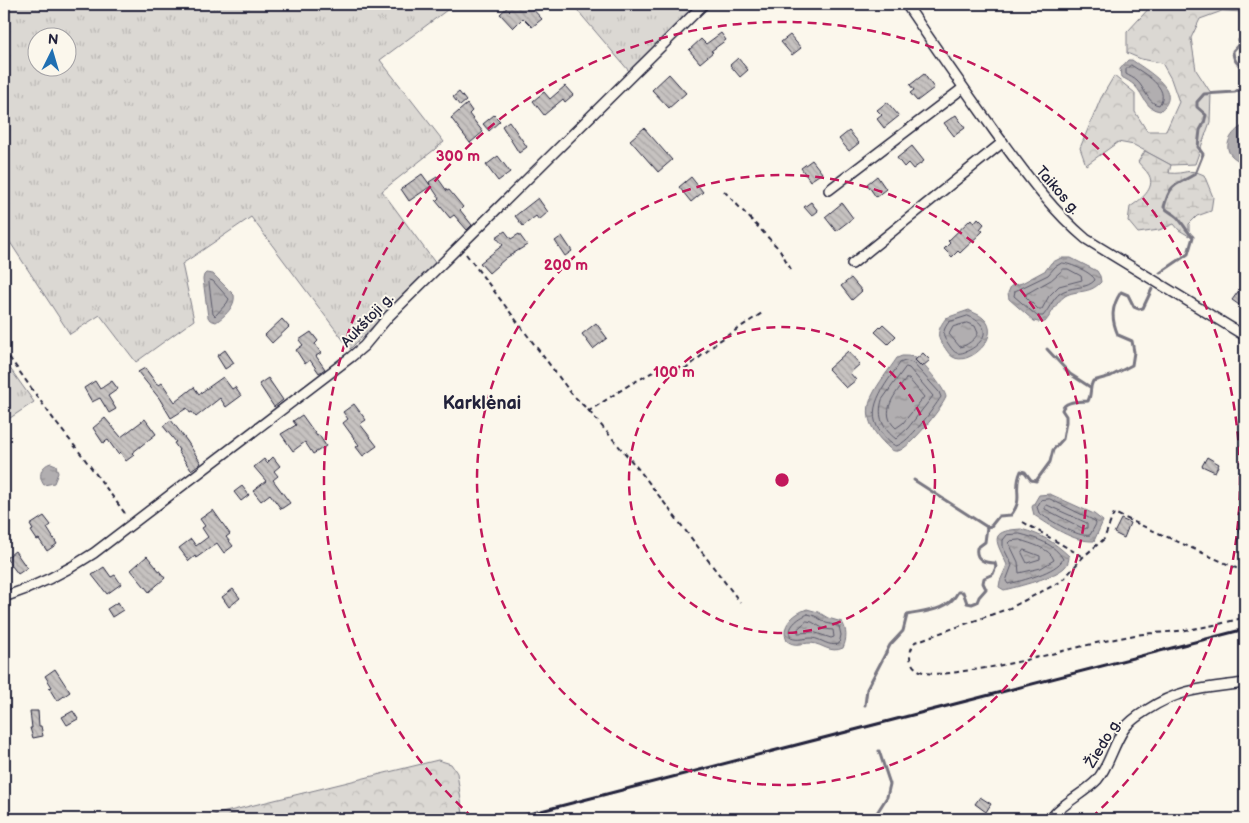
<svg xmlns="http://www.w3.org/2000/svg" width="1249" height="823" font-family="'Balsamiq Sans',sans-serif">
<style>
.grass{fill:url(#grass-tufts);stroke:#7e7d87;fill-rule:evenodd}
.forest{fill:url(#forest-crowns);stroke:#7e7d87}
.wetland{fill:url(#wetland-marsh);stroke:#7e7d87}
.water{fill:url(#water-ripples);stroke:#787681}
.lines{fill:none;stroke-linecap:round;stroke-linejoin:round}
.shore{stroke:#5b5a6a;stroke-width:1}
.stream{stroke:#787681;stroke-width:3}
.building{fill:url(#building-back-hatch);stroke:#22223b}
.minor-casing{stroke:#22223b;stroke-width:12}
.path{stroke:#22223b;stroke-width:2;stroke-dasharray:5 4;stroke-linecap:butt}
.minor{stroke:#fbf7ec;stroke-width:9}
.rail{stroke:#22223b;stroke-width:3}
.ring{fill:none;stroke:#c2185b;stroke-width:2.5;stroke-dasharray:9 6}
.labels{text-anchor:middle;stroke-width:4;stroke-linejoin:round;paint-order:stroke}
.street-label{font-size:15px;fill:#22223b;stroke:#fbf7ec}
.quarter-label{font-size:18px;font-weight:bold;fill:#22223b;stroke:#fbf7ec}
.centre{fill:#c2185b;stroke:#fbf7ec;stroke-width:2.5}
.ring-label{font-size:15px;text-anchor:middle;font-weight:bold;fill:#c2185b;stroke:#fbf7ec;stroke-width:4;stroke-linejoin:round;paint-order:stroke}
</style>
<defs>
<pattern id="grass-tufts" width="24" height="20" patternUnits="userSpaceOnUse" patternTransform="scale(1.25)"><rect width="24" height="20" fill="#dbd8d3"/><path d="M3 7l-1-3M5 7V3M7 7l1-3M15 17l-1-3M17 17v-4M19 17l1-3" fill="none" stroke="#bcb9b6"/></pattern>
<pattern id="forest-crowns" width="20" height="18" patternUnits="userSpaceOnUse" patternTransform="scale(1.25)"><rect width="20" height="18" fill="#dbd8d3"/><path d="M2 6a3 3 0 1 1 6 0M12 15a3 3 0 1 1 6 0" fill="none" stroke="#bcb9b6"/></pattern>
<pattern id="wetland-marsh" width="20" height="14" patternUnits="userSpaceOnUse" patternTransform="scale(1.25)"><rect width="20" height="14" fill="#dbd8d3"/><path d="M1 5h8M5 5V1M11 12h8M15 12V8" fill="none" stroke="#bcb9b6"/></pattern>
<pattern id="water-ripples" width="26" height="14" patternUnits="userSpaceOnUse" patternTransform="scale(1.25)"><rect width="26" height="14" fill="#b1aeb0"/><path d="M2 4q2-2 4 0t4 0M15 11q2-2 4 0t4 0" fill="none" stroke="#908d90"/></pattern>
<pattern id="building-back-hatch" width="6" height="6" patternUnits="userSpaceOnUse" patternTransform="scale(1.25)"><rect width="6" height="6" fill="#c6c2c0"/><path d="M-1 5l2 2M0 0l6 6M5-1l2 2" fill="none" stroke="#aaa6a6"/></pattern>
</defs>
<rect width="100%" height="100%" fill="#fbf7ec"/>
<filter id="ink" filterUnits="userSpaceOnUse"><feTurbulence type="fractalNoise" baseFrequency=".02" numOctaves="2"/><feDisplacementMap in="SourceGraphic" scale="10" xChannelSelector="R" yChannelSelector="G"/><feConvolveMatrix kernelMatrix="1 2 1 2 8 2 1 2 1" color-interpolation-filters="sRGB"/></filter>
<g filter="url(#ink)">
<g class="grass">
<path d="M4,4h451l-75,56 64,82 -62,49 54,73 -86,85 -99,-132 -69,47 12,56 -58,42 -36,-47 -30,19 -66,-101zM38,38h30v30h-30z"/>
<polygon points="572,4 697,4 629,71"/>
<polygon points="4,360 34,402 4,422"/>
</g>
<g class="forest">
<polygon points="1153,4 1245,4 1245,12 1222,11 1200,19 1191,38 1196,70 1211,93 1210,122 1195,164 1171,165 1134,145 1118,142 1086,165 1080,148 1101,98 1114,76 1135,93 1135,112 1147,131 1166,131 1179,102 1171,79 1162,63 1141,59 1127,53 1127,32"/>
<polygon points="438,760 451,764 457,773 463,814 441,819 197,819"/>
</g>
<path class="wetland" d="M1145,151l26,14 -2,8c17,2 18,-6 35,2l9,22 -2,14 -14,5 -8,8v12l-10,-6 -5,-6 -15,6 -21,3 -10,-12 2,-14c10,-7 26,-18 19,-32 -3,-5 -8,-9 -11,-13z"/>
<g class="water">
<path d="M1128,60h4c15,11 53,31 28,51 -15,-2 -16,-16 -25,-25 -4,-4 -9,-7 -14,-9l-1,-8z"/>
<path d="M1245,125v40c-5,-4 -13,-7 -16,-13 -5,-11 7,-24 16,-27z"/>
<path d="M1061,258h10l26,13 3,5 1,6c-12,13 -24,7 -36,14 -9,6 -13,18 -20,26h-7l-4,-1 -25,-22 -1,-6 3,-7 11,-3 24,-13 5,-7z"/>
<path d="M206,273l7,1 21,21c2,11 -10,22 -18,27l-6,-2 -2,-3 -5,-38 1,-4z"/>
<path d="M969,310c4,3 10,4 14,8 21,18 -15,49 -30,39 -4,-2 -7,-8 -10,-12 -8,-9 -4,-18 3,-27z"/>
<path d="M902,356c4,0 8,0 12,1 8,4 31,32 32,40 -4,11 -37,52 -48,54 -6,1 -9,-3 -13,-7 -13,-13 -22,-28 -13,-48 6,-13 17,-26 25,-38z"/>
<path d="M51,463l5,2 2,8 -4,10 -10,2c-6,-8 -4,-19 7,-22z"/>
<path d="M1050,494l44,20 9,7 -9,20c-21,1 -43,-15 -60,-26l-2,-8 7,-12z"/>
<path d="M1021,529c21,6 32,12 48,27 0,4 -1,8 -4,11 -9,10 -48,20 -61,23l-5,-3 1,-6 7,-16c-10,-23 -21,-34 14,-36z"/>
<path d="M807,609l11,3 10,6 14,4c5,8 5,17 1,26 -13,6 -20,-4 -32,-5 -9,0 -16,4 -24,-2 -7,-15 6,-27 20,-32z"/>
</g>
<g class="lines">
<g class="shore">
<path d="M1131,65c12,8 41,23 28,40 -11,-1 -14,-17 -22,-24 -3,-3 -8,-5 -11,-7v-4z"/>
<path d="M1062,263c8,0 31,10 33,17 -8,9 -20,6 -31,11 -10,4 -14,17 -21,25h-6l-23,-20 1,-5 33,-16 7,-8z"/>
<polygon points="1064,269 1068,269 1081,276 1082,280 1059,286 1049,296 1042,309 1038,309 1026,297 1026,294 1051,280"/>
<polygon points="210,280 213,281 229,299 227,303 215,316 213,314 209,283"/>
<path d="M968,316c38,15 -1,40 -11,37 -4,-1 -7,-7 -10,-11 -6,-7 -3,-14 2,-20z"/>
<path d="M967,323l8,3 3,7c-2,6 -12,13 -18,14l-11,-13 4,-7z"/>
<path d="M906,361l7,2 26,29 2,5c-8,12 -32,46 -45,49 -5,-2 -9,-6 -12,-10 -24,-24 2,-52 16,-73z"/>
<path d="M906,367l3,1 24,28 -25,32 -12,11c-13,-10 -19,-22 -14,-39z"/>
<path d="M906,379h3l15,18 -21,26 -7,5c-18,-15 0,-35 10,-49z"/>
<path d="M1050,499l45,22 1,3 -6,11c-12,3 -40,-15 -51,-22l-2,-6 4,-7z"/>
<polygon points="1047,505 1087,523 1087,528 1084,529 1045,509 1045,507"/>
<path d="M1020,534c16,4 35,10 43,25 -6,13 -42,22 -55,25l-2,-3 6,-16 -9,-18v-7l4,-5z"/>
<path d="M1020,540c11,4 30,8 34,20l-13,8 -22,5 -1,-11 -9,-19 2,-2z"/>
<polygon points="1024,550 1040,556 1040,559 1027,563 1022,553"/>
<path d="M808,614l7,2 11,7 13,3 2,9 -2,9c-11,3 -17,-5 -27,-6 -8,0 -14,3 -21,0 -5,-11 7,-20 17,-24z"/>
<polygon points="807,621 812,622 824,629 833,630 834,637 831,638 813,632 798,633 798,629"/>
</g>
<g class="stream">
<path d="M1245,37l-6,3v4l-6,7c0,10 5,13 12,19"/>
<path d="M1160,273l28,-19 5,-17c-7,-6 -10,-14 -16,-20 -4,-4 -9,-5 -13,-10 7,-26 12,-21 31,-33l8,-20 -5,-7 2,-17 4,-7 2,-8 -9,-8v-5l7,-8 31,-2 3,-2h7"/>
<polyline points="1047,349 1070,374 1090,387"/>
<polyline points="914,480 987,527"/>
<path d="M865,705l2,-16 23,-44 13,-14 4,-16c19,-4 41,-4 51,-23h5l4,11 5,1 5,-2 2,-5 7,-8 -3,-6 1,-5 9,-4 3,-7 -1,-4c-10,0 -20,-3 -18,-15l8,-6 2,-15 4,-1 8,-10 12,-1c14,-18 1,-24 10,-44l4,1 6,8 5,1 14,-19 3,-12 10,-11 3,-17v-6l-4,-6c3,-10 17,-8 26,-9 4,-7 1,-13 5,-20l18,-5 21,-11 2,-13 -2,-11 -14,-6c-7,-16 -7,-28 3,-43l7,3 6,12 5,2 4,-1 9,-19"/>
<polyline points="873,819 887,797 890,784 879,751"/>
</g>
</g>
<g class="building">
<polygon points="511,4 528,4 542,19 532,27 523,18 513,28 500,14"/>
<polygon points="721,33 726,40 711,51 713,52 700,63 689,50 701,39 706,44"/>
<polygon points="790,35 801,48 792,55 781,42"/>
<polygon points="738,58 748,70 740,77 730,65"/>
<polygon points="669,74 686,93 669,108 652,90"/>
<polygon points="924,74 934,88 917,101 910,93 914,90 910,85"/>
<polygon points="565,86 573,95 565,102 563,99 544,115 533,101 544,92 550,99"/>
<polygon points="459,92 466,101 460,106 453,97"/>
<polygon points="887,102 899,116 884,128 877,119 882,115 877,110"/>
<polygon points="467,104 472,111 469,114 483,132 470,143 451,118"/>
<polygon points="494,115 500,121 489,131 483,124"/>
<polygon points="956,115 965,128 954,136 944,123"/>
<polygon points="509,121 527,147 519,153 502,126"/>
<polygon points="644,128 672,160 658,172 630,140"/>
<polygon points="849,131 859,143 849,151 839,139"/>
<polygon points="912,146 924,161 913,169 908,163 904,167 897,158"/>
<polygon points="498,156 510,172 498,181 486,165"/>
<polygon points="812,160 822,173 810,181 801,168"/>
<polygon points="422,174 430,185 429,182 437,177 447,191 449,190 463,207 460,210 472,225 467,230 454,215 450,218 436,201 439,198 431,186 409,201 401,189"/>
<polygon points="877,176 886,189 876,197 867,184"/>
<polygon points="691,177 703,192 691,202 679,187"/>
<polygon points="538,198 548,212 539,220 536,216 523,226 515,216"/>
<polygon points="811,202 818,211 812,216 804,207"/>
<polygon points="842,203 853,218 836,231 825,217"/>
<polygon points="978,218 984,224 980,229 983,231 960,253 958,251 952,257 944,249 950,243 948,241 971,219 974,223"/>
<polygon points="505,231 511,239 519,234 527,245 506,258 489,273 480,263 503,245 496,237"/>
<polygon points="562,236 572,251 565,256 555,241"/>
<polygon points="851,278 862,291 852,300 841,286"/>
<polygon points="1245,282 1245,309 1232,300"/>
<polygon points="282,319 289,327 272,343 265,335"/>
<polygon points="596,323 607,338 593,349 582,334"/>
<polygon points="883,324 896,336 888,344 875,332"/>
<polygon points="311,332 318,341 315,344 321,353 316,356 325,369 319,373 310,360 305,364 296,350 303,345 299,340"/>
<polygon points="225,350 234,363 225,369 217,356"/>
<polygon points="848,351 860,364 850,373 856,380 846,388 828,369"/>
<polygon points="923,353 930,360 922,367 915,360"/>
<polygon points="145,368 156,383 159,385 162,383 175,402 194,387 199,394 223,377 232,389 235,387 241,396 226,407 220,398 196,417 192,412 190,413 187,408 171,418 159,398 138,372"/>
<polygon points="268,378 283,400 274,407 259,384"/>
<polygon points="95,381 100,389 112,381 118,389 108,396 116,409 109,413 100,398 92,402 84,388"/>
<polygon points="354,404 366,420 360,424 377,446 363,456 356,447 359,445 343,423 348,419 343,412"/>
<polygon points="302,415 317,436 319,435 326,446 313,454 305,442 293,451 281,434 296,425 293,421"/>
<polygon points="105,418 121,437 145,419 156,434 132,453 134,455 126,461 120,452 118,454 108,440 103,443 93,428"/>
<polygon points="171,420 187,441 201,463 191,470 178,451 179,450 174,443 176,442 163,426"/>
<polygon points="273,457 280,466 274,471 278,476 273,480 290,503 281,509 270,494 261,501 253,491 266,481 254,467 264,459 267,463"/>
<polygon points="1207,457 1219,464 1215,472 1202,466"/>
<polygon points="242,486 249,495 241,501 234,492"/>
<polygon points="213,510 230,534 226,537 233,546 224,553 217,543 196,558 195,556 189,561 179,548 191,539 196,546 208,537 202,528 205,526 200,519"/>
<polygon points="44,516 51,525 47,528 57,544 47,551 39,539 37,540 31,531 33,530 30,525"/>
<polygon points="1121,519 1130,523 1124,538 1114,533"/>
<polygon points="15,551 27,568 18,574 6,558"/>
<polygon points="147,556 165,578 149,592 131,570"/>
<polygon points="104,567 111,577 115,575 121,584 107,594 92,575"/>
<polygon points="233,589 240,598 229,607 222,597"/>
<polygon points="118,602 123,610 112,617 107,609"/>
<polygon points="55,669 70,692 57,701 49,688 52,687 45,676"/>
<polygon points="30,711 38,711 39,726 41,726 43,736 33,738 30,728 32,728"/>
<polygon points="73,711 78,719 67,725 62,717"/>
<polygon points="980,797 991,804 986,812 975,804"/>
</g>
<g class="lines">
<defs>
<g id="minor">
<path d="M906,4c29,43 59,86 89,128 28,38 55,77 91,107l159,97"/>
<polyline points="829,190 963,88"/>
<polyline points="852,264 1003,142"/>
<polyline points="1245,515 1245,531"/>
<path d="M4,597c34,-11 60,-24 90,-44l257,-196 13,-11 25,-30 315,-312"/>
<path d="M1051,819c7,-13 34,-26 46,-39 12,-14 16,-35 27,-51 5,-7 15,-14 23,-19 33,-22 60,-22 98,-27"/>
</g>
</defs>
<use href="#minor" class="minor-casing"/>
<g class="path">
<polyline points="724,191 780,250 793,273"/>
<polyline points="466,254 571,393 589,411 629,385 653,372 687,368 719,341 762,313"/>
<polyline points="4,350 57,424 81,454 127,516"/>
<polyline points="589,411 640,471 740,602"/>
<polyline points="1023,522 1083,557"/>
<path d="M1245,572l-131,-59 -10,26 -21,18 -21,24 -52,27 -95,34c-9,13 -6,27 11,31 12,2 26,0 38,-2 55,-6 107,-24 161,-34 17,-4 36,-4 53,-6 23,-3 45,-7 67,-14"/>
</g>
<use href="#minor" class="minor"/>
<polyline class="rail" points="510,819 1245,629"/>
</g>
</g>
<g class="ring">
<circle cx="782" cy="480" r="153"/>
<circle cx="782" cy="480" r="305"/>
<path d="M473 818A458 458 0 1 1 1091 818"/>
</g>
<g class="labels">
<g class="street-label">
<text transform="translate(1058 190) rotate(49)" y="5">Taikos g.</text>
<text transform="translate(367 320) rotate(-46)" y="5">Aukštoji g.</text>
<text transform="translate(1103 743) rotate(-59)" y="5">Žiedo g.</text>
</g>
<g class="quarter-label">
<text x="482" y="409">Karklėnai</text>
</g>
</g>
<circle cx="782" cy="480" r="8" class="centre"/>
<g class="ring-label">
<text x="458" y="161">300 m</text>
<text x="566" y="270">200 m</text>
<text x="674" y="377">100 m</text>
</g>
<rect width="1249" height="823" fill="none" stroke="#fbf7ec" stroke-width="20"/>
<rect x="10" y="10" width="1229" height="803" fill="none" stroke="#22223b" stroke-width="2" filter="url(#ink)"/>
<g transform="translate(52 52) rotate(5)"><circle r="24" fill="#fbf7ec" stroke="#a4a2a5"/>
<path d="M0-4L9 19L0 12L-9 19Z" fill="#1f6fb2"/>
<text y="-8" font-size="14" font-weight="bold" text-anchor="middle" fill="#22223b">N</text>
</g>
</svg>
